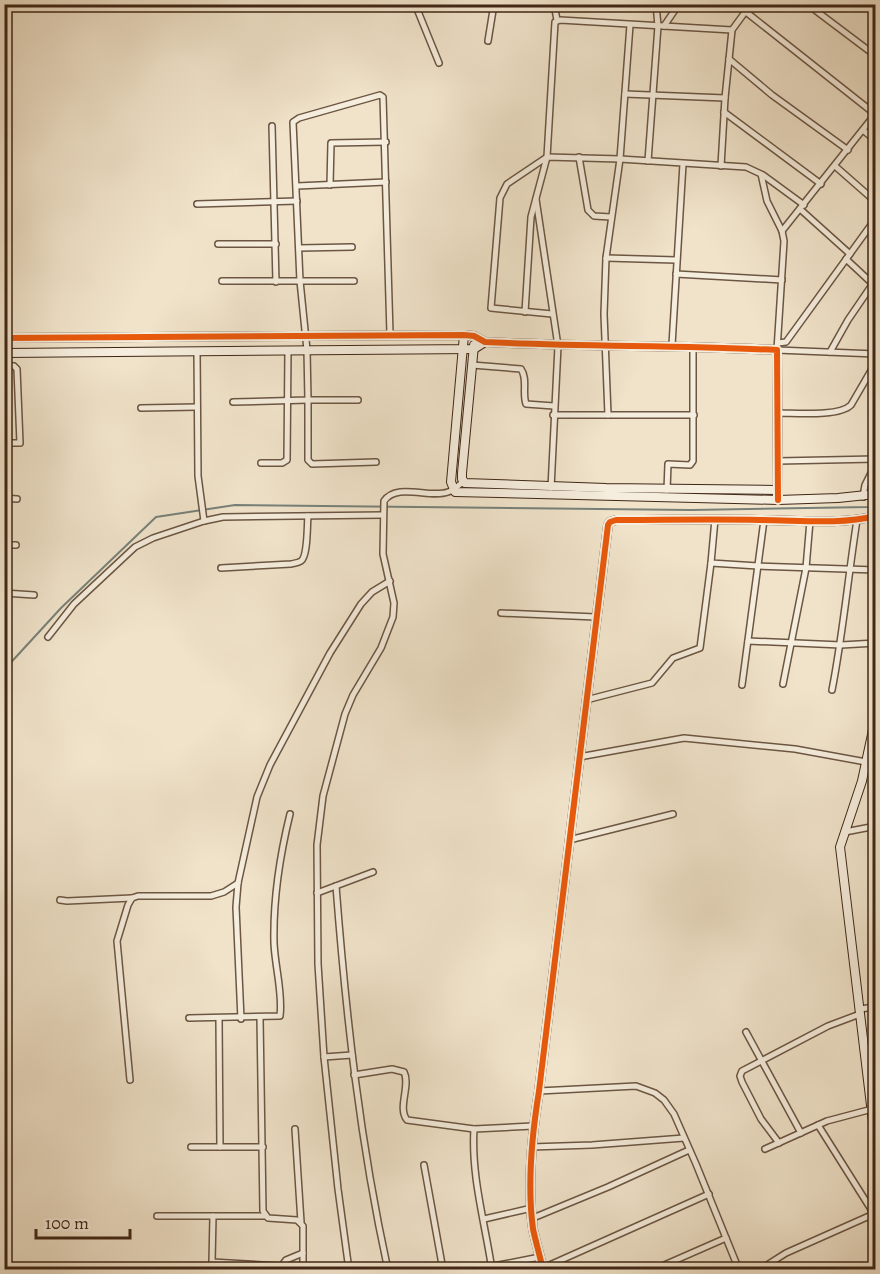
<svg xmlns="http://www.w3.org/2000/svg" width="880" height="1274" font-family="Alegreya,serif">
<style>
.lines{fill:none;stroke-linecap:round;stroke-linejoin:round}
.stream{stroke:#77817a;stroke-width:2}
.street-casing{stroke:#6c5643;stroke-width:8}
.secondary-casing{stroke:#402716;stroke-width:10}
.street{stroke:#f5eddd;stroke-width:5}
.secondary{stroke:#f5eddd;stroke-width:8}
.cycleway-casing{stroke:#f5eddd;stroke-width:10}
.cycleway{stroke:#e8590c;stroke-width:6}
</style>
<rect width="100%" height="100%" fill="#f0e3ca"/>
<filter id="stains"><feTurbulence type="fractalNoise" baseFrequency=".00333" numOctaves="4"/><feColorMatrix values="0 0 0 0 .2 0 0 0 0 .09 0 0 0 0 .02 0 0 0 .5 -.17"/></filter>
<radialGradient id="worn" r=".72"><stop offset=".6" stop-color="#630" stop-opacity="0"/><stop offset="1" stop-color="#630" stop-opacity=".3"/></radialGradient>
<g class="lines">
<polyline class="stream" points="4,670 61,608 156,517 235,505 691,510 868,507 876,505"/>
<defs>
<g id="street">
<polyline points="415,4 439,63"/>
<polyline points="554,4 557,20"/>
<polyline points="807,4 876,56"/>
<polyline points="746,12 875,114"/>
<polyline points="664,26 679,4"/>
<polyline points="488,41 494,4"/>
<polyline points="729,59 772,95 848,150"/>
<polyline points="625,94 725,98"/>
<polyline points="724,112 821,184"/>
<polyline points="272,126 276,282"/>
<polyline points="863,130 876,141"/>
<polyline points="579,157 588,210 594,216 611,217"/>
<polyline points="648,161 658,26 656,4"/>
<polyline points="721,166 725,98 732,30 751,4"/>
<polyline points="835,166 876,202"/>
<polyline points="763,175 804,205"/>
<polyline points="330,185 331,143 386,142"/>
<polyline points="297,186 386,182"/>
<polyline points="536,199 558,346 551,488"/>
<polyline points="197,204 297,201"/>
<polyline points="800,209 850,254"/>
<polyline points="782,231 876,113"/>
<polyline points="218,244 276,244"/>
<polyline points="299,248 352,247"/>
<polyline points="606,258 676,260"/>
<polyline points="846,259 876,287"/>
<polyline points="676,274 782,280"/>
<polyline points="222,281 354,281"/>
<polyline points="525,312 531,217 547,157 555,22 560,20 732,30"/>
<polyline points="552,314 491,308 500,198 507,184 547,157 620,159 746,167 761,174 767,201 782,231 784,241 777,350 876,354"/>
<polyline points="778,343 786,342 876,218"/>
<polyline points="672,345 683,164"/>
<polyline points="197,351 198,476 204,521"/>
<polyline points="830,352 848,320 876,279"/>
<polyline points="4,365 14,366 17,369 20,443 4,443"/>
<path d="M472,365l49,4c7,10 1,24 5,35l28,2"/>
<polyline points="358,400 308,400 308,460 312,464 376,462"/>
<polyline points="233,402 308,400 307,350 300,281 293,122 299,118 380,95 383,97 390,334"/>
<polyline points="141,408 197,407"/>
<path d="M778,413c18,0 61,4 73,-8l25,-43"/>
<polyline points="553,415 694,415"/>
<polyline points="608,415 604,314 606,258 620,159 630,25"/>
<polyline points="778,461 876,459"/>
<polyline points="261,463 282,463 287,460 288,350"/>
<polyline points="667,490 668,464 690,465 693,461 693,346"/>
<polyline points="863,497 865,485 876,463"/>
<polyline points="4,498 17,499"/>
<polyline points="715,519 711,563 758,566 876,570"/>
<polyline points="4,545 16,545"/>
<path d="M221,568l70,-4c4,-1 7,-1 10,-3 7,-5 6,-36 7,-45"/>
<polyline points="4,593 34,595"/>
<polyline points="501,613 596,617"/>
<polyline points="48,637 74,604 135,547 153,538 204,521 223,517 383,515"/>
<polyline points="748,641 841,645 876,643"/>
<polyline points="783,684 806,568 810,521"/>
<polyline points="742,685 764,520"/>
<path d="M832,690c11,-56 16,-113 25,-170"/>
<polyline points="586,700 652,683 673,658 700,648 711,563"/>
<polyline points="579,757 684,738 795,749 866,762"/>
<polyline points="845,832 876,826"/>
<polyline points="569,840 673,814"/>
<path d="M336,886c10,130 24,256 52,384"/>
<polyline points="317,893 373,872"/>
<polyline points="60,900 67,901 132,898"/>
<polyline points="859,1009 876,1007"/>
<path d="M189,1018l91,-2c3,-23 -5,-49 -6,-73 -1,-43 6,-88 16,-129"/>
<polyline points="260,1018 263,1211 268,1218 297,1220 303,1226 303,1270"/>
<polyline points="219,1019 220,1147"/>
<polyline points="241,1019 236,907 238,883 257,797 270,765 330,653 361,604 372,592 390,581"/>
<polyline points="746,1032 801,1133"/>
<polyline points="324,1057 352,1055"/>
<polyline points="866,1066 876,1065"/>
<path d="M354,1075l38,-6 12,3c7,13 -7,36 3,48l67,9 59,-3"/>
<polyline points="130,1080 117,941 128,905 132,898 138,896 211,896 224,892 238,883"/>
<polyline points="539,1091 636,1086 655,1093 664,1100 674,1114 696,1164 739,1270"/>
<polyline points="818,1125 874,1214"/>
<polyline points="295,1129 301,1222"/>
<path d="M474,1129c-3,47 11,94 18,141"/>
<polyline points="779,1143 761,1119 742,1082 740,1076 742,1071 828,1026 860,1014"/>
<polyline points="191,1147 263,1147"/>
<polyline points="531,1147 592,1145 684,1138"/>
<polyline points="765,1149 827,1121 876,1108"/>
<polyline points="424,1165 443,1270"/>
<polyline points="157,1216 266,1216"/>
<polyline points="213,1216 212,1262 280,1266"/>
<polyline points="533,1218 608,1187 689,1150"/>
<polyline points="484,1219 532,1208"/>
<polyline points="280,1268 286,1260 303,1253"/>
<polyline points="543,1268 709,1194"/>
<path d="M349,1270l-11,-81 -14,-132 -6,-93 -1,-119 6,-49 22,-82 8,-19 28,-47 12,-31 1,-14 -11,-49 1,-53c13,-19 46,-2 64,-9 6,-2 11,-7 16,-11"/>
<polyline points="473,1270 540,1257"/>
<polyline points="653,1270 726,1238"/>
<polyline points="759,1270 786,1253 876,1213"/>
</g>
<g id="secondary">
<polyline points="464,335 451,482 455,492 778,500 838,498 876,494"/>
<path d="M4,338l460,-3 10,1 11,6c97,5 195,3 292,8l1,150"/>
<polyline points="474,345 462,473 462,479 465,483 606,488 777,490"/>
<polyline points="4,353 474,349 485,342"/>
<polyline points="876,716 862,781 840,847 876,1147"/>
<path d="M543,1270c-3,-14 -7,-27 -10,-41 -6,-44 -1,-95 6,-138l69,-566 2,-3 6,-2c48,0 96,-1 144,0 38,0 78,5 116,-4"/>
</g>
</defs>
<use href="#street" class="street-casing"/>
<use href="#secondary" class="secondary-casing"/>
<use href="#street" class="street"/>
<use href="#secondary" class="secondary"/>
<defs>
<g id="cycleway">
<path d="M4,338l460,-3 10,1 11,6c97,5 195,3 292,8l1,150"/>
<path d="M543,1270c-3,-14 -7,-27 -10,-41 -6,-44 -1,-95 6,-138l69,-566 2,-3 6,-2c48,0 96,-1 144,0 38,0 78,5 116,-4"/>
</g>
</defs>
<use href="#cycleway" class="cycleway-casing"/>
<use href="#cycleway" class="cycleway"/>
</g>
<rect width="880" height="1274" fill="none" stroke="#f0e3ca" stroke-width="24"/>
<rect x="6" y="6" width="868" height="1262" fill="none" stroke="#402716" stroke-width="3"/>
<rect x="12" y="12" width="856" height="1250" fill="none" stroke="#402716" stroke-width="1.5"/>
<path d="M36 1229v9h94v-9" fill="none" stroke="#402716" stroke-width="3"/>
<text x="45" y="1229" font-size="18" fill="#402716" stroke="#f5eddd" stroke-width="4.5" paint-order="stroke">100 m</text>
<rect width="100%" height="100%" filter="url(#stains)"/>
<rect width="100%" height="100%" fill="url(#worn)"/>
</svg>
